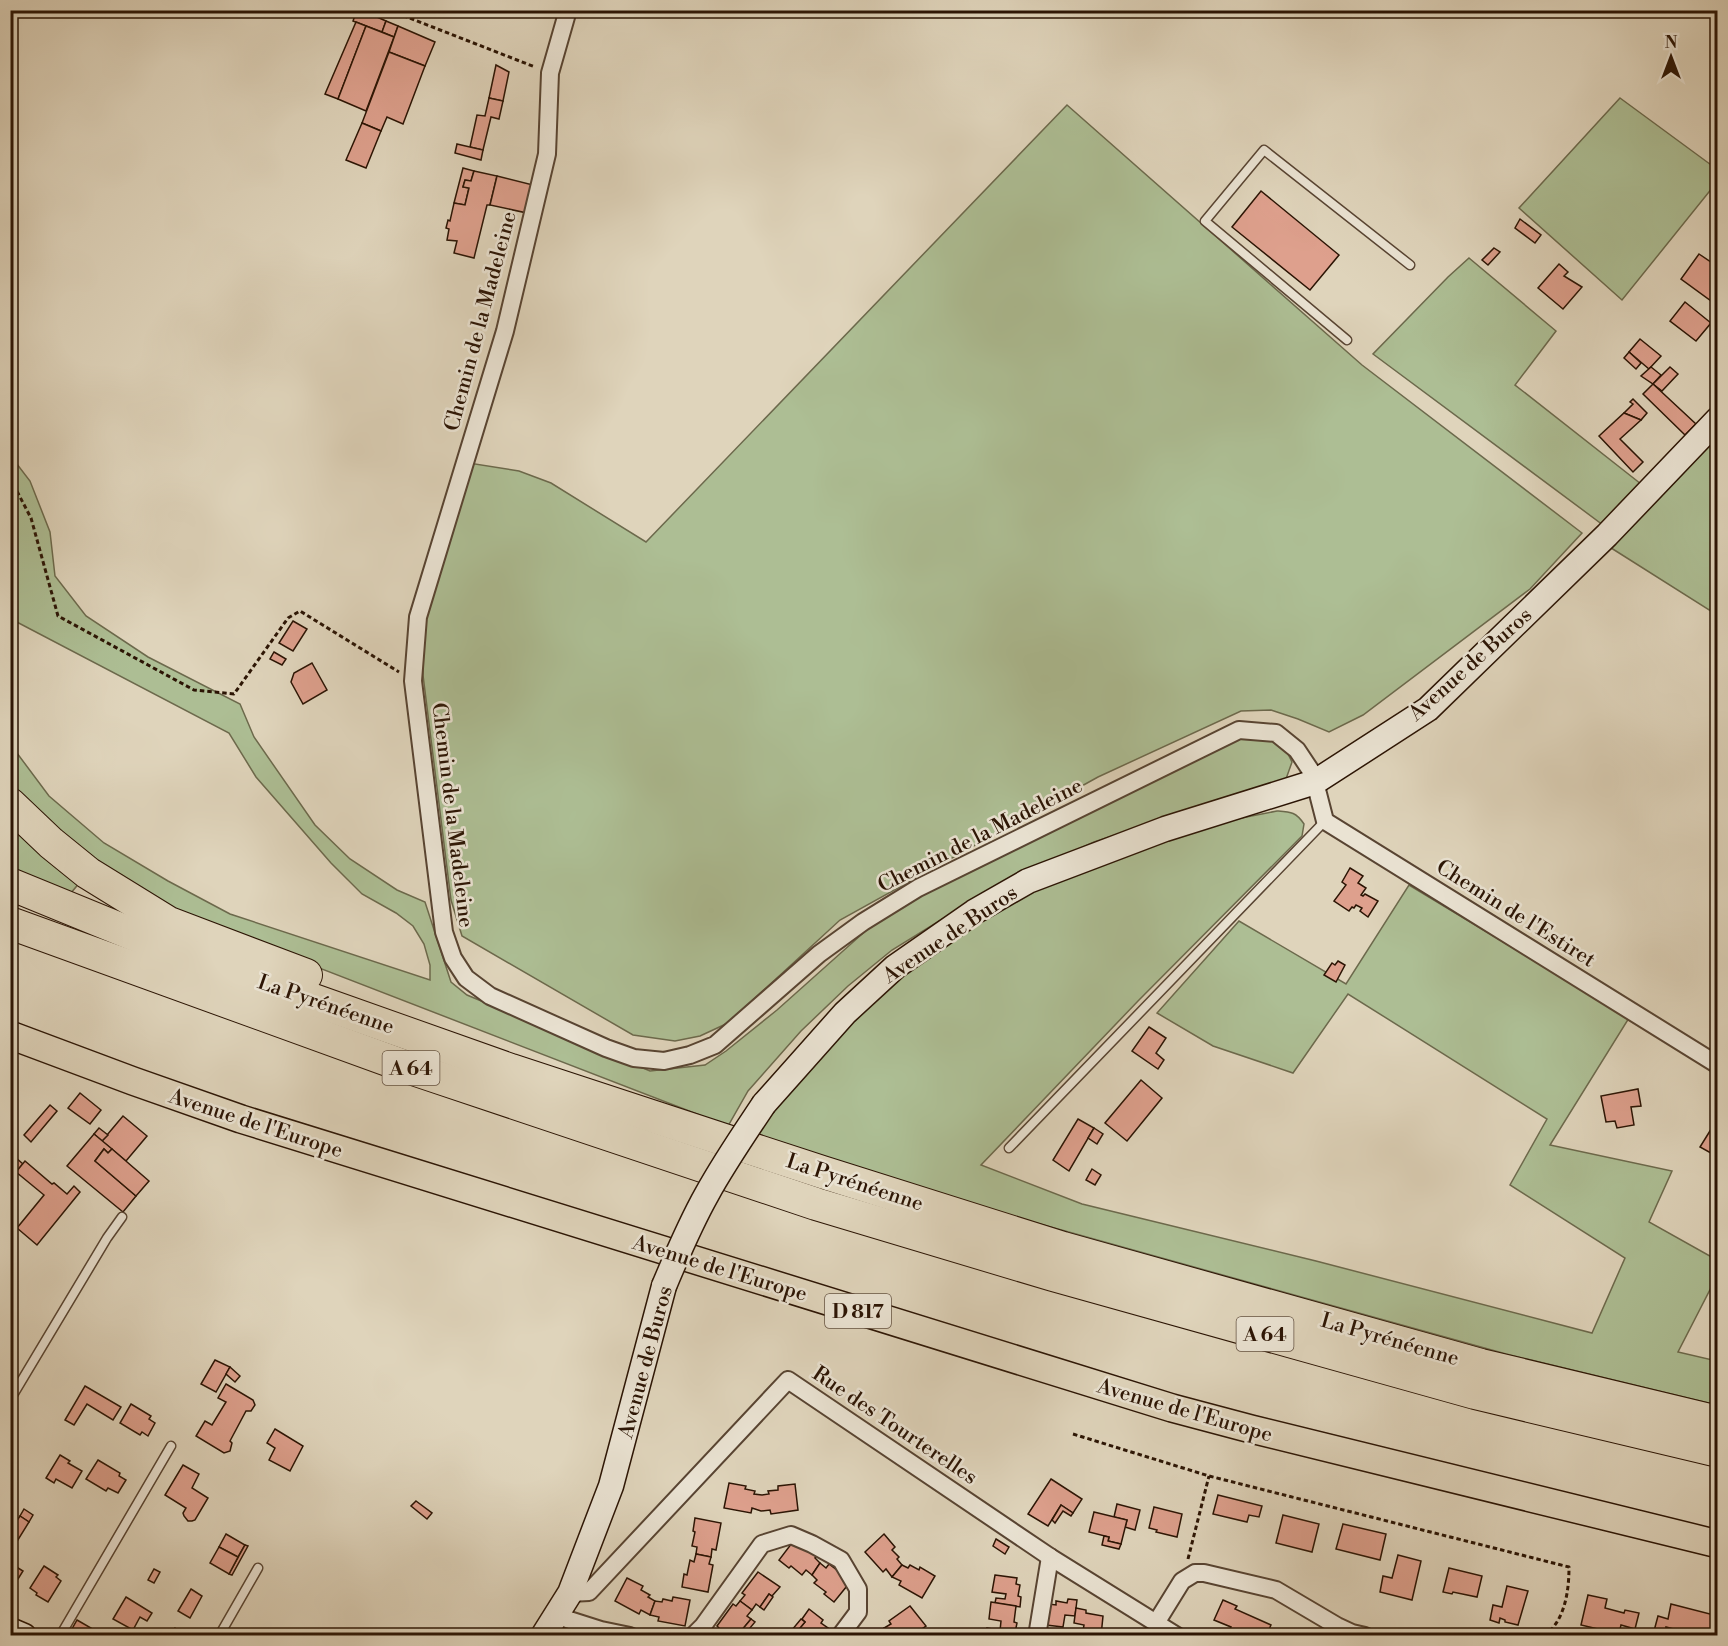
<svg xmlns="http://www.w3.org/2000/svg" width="1728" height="1646" font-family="'Libre Bodoni',serif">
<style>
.green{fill:#adbe94;stroke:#6c694c;stroke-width:1.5}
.building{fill:#dea08d;stroke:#2b1404;stroke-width:1.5}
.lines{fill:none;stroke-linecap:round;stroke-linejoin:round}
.lane-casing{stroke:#584432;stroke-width:11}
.street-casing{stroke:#584432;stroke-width:20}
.secondary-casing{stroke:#2b1404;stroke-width:27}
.primary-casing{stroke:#2b1404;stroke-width:30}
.highway-casing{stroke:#2b1404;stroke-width:34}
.path{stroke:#2b1404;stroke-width:3;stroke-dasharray:4.5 3;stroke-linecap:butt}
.lane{stroke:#eae3d3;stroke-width:8}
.street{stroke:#eae3d3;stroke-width:16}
.secondary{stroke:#eae3d3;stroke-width:24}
.primary{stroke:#dfd4bb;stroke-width:27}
.highway{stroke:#dfd4bb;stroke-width:32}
.secondary-bridge-casing{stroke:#2b1404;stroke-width:27;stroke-linecap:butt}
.secondary-bridge{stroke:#eae3d3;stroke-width:24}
.labels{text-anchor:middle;stroke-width:5;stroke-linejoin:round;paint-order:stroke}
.shield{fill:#eae3d3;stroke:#645242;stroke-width:1.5}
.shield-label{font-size:20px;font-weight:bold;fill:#2b1404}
.street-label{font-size:21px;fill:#2b1404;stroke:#eae3d3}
</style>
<rect width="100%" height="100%" fill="#dfd4bb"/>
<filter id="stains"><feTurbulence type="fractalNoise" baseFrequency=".00333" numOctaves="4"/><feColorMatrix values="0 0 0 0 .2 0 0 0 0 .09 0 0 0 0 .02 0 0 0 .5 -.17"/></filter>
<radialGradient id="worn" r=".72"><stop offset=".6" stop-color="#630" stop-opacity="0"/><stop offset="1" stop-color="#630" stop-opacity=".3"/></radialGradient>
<g class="green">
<polygon points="1620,98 1718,170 1717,182 1622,300 1519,208"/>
<polygon points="1067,105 1362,365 1582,533 1530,589 1363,715 1329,732 1298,719 1271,710 1241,711 1098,777 840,920 728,1023 700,1036 675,1041 633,1035 462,936 451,900 423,675 423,639 426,605 469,463 519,471 551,483 646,542"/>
<polygon points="1469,258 1556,331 1515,385 1641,484 1603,525 1373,354 1448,277"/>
<polygon points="1717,436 1717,615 1608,546"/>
<path d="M10,455l20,26 20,51 5,44 31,40 62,41 92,47 14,33 61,88 35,34 47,31 28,12 26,80 16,13 183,76 55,-6 21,-14 51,-41 94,-84 49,-31 322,-158c23,0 41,2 50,25l-6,17 -192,63 -103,47 -99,61 -44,36 -47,45 -53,60 -20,35 -507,-196 -51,-21 -53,-29 -106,-88v-47l38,51 55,47 64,38 62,33 200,66v-15l-6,-21 -11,-18 -17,-13 -34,-19 -31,-31 -75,-86 -27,-44 -218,-114z"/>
<path d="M1277,811c14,1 19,1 27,13l-2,12 -164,165 -157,164 101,39 234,57 276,72 33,-75 -115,-73 37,-66 -199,-125 -55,79 -80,-27 -56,-33 82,-92 107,63 63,-99 220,133 -79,127 122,26 -23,51 68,38v16l-39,76 39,9v44l-211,-51 -495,-138 -254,-81 21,-30 93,-106 40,-31 78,-52 44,-25 62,-27 131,-43z"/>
<polygon points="10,821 81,881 70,894 11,870"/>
</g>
<g class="building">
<polygon points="357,10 361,10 386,21 382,32 353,21"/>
<polygon points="386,21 398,26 394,37 382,32"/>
<polygon points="356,22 366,26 338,99 325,94"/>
<polygon points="366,26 394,37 366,111 338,99"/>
<polygon points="398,26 435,42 425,66 389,52"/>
<polygon points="389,52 425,66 403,124 387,117 381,131 362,123"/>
<polygon points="496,65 509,72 503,101 489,98"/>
<polygon points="489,98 503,101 499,119 491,117 483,150 470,147 477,115 485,116"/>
<polygon points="362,123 381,131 366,168 346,160"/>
<polygon points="457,144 483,150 481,160 455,153"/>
<polygon points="463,168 474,171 471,181 465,180 463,187 469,188 465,205 454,203"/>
<polygon points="474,171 497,176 490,205 487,205 474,258 454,253 457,241 447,240 449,229 446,228 448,220 450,221 454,203 465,205 469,188 463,187 465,180 471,181"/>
<polygon points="497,176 533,185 527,213 490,205"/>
<polygon points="1261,191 1339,255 1310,290 1232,227"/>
<polygon points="1520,219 1541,235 1535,243 1515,228"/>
<polygon points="1494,248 1500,252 1488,265 1482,260"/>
<polygon points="1699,254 1718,267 1718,306 1681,279"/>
<polygon points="1559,264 1568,272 1564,276 1582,287 1563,309 1538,288"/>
<polygon points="1685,302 1711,323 1696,341 1670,321"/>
<polygon points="1640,339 1661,356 1649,369 1629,352"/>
<polygon points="1629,352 1641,363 1636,369 1624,358"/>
<polygon points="1651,367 1661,375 1653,384 1641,376"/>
<polygon points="1670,367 1678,374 1662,391 1653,384"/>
<polygon points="1653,384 1696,424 1685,435 1643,394"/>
<polygon points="1633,399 1647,413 1641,420 1624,413 1633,404 1630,402"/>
<polygon points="1624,413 1641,420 1620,439 1643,462 1633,472 1599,436"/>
<polygon points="293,621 307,629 293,651 279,643"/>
<polygon points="274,652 286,659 282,665 270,659"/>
<polygon points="312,663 327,690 303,704 291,682 294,673"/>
<polygon points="1350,868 1363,876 1358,883 1366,888 1361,895 1363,896 1365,894 1378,901 1368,917 1360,911 1362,908 1356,905 1354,908 1352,907 1349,911 1334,901 1346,885 1342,882"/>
<polygon points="1338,961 1345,965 1336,982 1324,975 1332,963 1335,965"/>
<polygon points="1149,1027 1166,1038 1156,1053 1164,1060 1158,1069 1132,1051"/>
<polygon points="1141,1080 1162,1098 1127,1141 1105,1123"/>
<polygon points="1638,1089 1641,1106 1631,1107 1634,1125 1617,1128 1615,1121 1606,1122 1601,1096"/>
<polygon points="80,1093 101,1110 90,1124 68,1108"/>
<polygon points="50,1105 57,1111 31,1142 24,1135"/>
<polygon points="123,1116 147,1136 126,1161 102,1141"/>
<polygon points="1718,1118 1718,1157 1700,1147"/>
<polygon points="1078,1119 1094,1128 1069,1171 1053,1160"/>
<polygon points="99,1128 108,1135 102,1141 94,1134"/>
<polygon points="1094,1128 1103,1134 1097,1144 1088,1138"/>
<polygon points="94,1134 112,1149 108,1153 104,1149 95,1161 136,1196 123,1212 67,1166"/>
<polygon points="104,1149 108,1153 112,1149 149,1181 136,1196 95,1161"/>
<polygon points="15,1157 23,1164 16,1172 10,1168 10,1162"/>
<polygon points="25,1161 52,1184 54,1183 67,1194 74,1186 80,1192 37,1245 17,1228 44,1195 16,1172"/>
<polygon points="1092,1169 1101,1175 1095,1185 1086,1180"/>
<polygon points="215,1360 230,1367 216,1392 201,1384"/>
<polygon points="230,1367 240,1376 235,1382 226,1374"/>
<polygon points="226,1384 253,1400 255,1405 251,1411 246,1411 230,1441 232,1443 230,1451 224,1453 196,1436 205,1421 212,1425 226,1402 218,1398"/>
<polygon points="85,1386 121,1407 113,1420 87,1404 74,1425 65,1420"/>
<polygon points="131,1404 151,1416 149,1419 155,1423 148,1436 142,1432 140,1435 120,1423"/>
<polygon points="275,1429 303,1446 290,1471 269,1460 275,1448 267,1443"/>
<polygon points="60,1455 70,1461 68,1463 82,1471 72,1488 56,1479 54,1483 46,1478"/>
<polygon points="98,1460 120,1473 119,1476 126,1480 118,1493 108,1488 106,1491 86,1479"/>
<polygon points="183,1465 199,1474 192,1488 208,1498 195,1520 192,1521 188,1521 184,1516 183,1513 186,1508 165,1495"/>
<polygon points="1051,1479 1082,1499 1073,1513 1061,1505 1048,1526 1028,1514"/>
<polygon points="729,1483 746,1486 745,1489 755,1491 754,1494 762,1495 769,1494 768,1491 778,1490 778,1486 795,1484 798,1510 771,1514 770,1510 761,1511 752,1508 751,1513 724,1508"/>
<polygon points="1218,1495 1262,1506 1259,1517 1249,1515 1247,1522 1213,1514"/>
<polygon points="416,1501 432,1513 427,1519 411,1506"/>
<polygon points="1117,1504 1140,1510 1135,1530 1125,1527 1127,1520 1114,1517"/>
<polygon points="1061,1505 1073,1513 1071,1516 1063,1511 1055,1523 1052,1520"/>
<polygon points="1154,1507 1182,1514 1177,1537 1156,1532 1157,1530 1149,1528"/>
<polygon points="24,1509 33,1515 29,1522 20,1516"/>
<polygon points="1094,1512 1127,1520 1121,1544 1108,1541 1109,1537 1089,1532"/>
<polygon points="1283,1515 1319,1524 1312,1552 1276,1543"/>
<polygon points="20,1516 29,1522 16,1543 10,1540 10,1531"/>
<polygon points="695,1518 721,1523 716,1550 712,1549 711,1557 696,1554 697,1547 692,1546 695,1532 693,1531"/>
<polygon points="1343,1524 1386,1534 1380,1560 1336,1549"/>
<polygon points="226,1534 245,1545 238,1557 219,1547"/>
<polygon points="884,1534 895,1547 892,1550 899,1557 897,1559 902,1565 892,1577 886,1569 883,1572 865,1552"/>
<polygon points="1104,1536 1109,1537 1108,1541 1121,1544 1119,1549 1102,1545"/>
<polygon points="795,1539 817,1555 815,1558 820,1563 812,1575 806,1570 802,1575 791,1566 789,1568 779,1560"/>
<polygon points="996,1539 1009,1547 1005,1554 993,1546"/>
<polygon points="245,1545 248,1546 232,1575 229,1574"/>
<polygon points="219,1547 238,1557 229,1574 210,1563"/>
<polygon points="696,1554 711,1557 709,1564 713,1565 708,1592 682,1587 684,1574 687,1575 690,1560 694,1562"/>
<polygon points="1398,1555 1421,1561 1412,1600 1380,1592 1383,1576 1392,1578"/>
<polygon points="10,1563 23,1571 18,1579 14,1577 10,1583"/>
<polygon points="820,1563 826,1568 829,1564 851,1581 834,1602 824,1594 826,1592 814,1583 817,1580 812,1575"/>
<polygon points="902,1565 908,1568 910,1565 919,1570 920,1567 935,1576 922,1598 899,1585 901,1581 892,1577"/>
<polygon points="44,1566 58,1575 56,1577 61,1581 48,1602 36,1595 37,1593 30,1588"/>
<polygon points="1449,1568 1482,1576 1477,1597 1453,1592 1452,1594 1443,1592"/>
<polygon points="154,1569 160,1572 154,1583 148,1580"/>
<polygon points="758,1572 780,1587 772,1596 769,1594 760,1607 756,1604 752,1610 740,1601 745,1595 742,1593"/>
<polygon points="995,1575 1017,1578 1016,1584 1020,1585 1018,1596 1021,1597 1020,1607 995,1603 996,1598 1005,1599 1006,1594 992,1592"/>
<polygon points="627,1578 643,1586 641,1590 650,1595 648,1597 655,1601 650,1615 641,1610 639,1614 615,1601"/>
<polygon points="1507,1586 1528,1591 1518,1625 1505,1622 1505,1620 1500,1618 1499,1623 1490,1620 1493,1605 1502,1607"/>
<polygon points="191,1589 202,1596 190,1618 178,1611"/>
<polygon points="769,1594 773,1597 764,1610 760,1607"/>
<polygon points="1588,1595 1607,1599 1605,1608 1624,1613 1625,1610 1639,1613 1635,1629 1621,1625 1619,1634 1581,1625"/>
<polygon points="126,1597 152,1613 147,1621 140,1617 133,1630 113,1619"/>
<polygon points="673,1597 690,1600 685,1626 658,1621 659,1617 650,1615 655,1601 662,1602 663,1599 672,1601"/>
<polygon points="1068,1599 1077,1600 1075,1616 1065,1615 1063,1627 1046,1625 1049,1604 1056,1605 1056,1601 1067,1603"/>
<polygon points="1223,1600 1237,1606 1235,1609 1271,1625 1266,1636 1240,1636 1229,1631 1231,1627 1214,1620"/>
<polygon points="740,1601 752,1610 747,1616 751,1619 741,1631 744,1633 743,1636 727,1636 717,1626 733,1604 736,1606"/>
<polygon points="991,1602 1016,1606 1014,1622 1017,1623 1015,1633 1000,1631 1001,1621 989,1619"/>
<polygon points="1671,1604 1714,1615 1709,1636 1700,1636 1688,1632 1688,1631 1682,1629 1681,1631 1666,1627 1665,1633 1654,1631 1658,1616 1668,1619"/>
<polygon points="910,1606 926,1626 916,1633 914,1630 907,1636 889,1636 884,1628 891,1624 889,1621"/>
<polygon points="1076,1608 1086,1610 1086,1613 1103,1616 1101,1636 1082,1636 1084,1625 1074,1623"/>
<polygon points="809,1609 823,1620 821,1623 828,1628 822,1636 797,1636 795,1634 805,1622 802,1619"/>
<polygon points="751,1619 755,1622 745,1634 741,1631"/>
<polygon points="801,1619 805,1622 795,1634 791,1631"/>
<polygon points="77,1620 91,1628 87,1636 68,1636"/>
<polygon points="175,1628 187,1636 170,1636"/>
<polygon points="884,1628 889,1636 868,1636 877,1629 879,1632"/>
<polygon points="987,1628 1015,1633 1014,1636 986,1636"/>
</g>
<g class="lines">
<defs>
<g id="lane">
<polyline points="1347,340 1205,221 1264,150 1410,265"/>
<polyline points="1009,1148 1325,821"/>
<polyline points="10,1400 107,1238 122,1217"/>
<polyline points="60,1636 171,1446"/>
<polyline points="219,1636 258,1568"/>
</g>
<g id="street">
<polyline points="568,10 550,73 547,154 505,331 418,617 413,681 444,932 453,958 466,978 490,996 606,1048 634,1058 664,1061 690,1055 715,1045 819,954 863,922 918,888 1239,730 1276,733 1297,750 1311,771 1315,782 1325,821 1718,1065"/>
<polyline points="570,1593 589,1592 788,1380 1050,1557 1177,1636"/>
<polyline points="557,1616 601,1630 630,1636"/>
<polyline points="1156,1623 1182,1581 1195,1573 1204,1573 1276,1590 1337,1626 1352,1633 1365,1636"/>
<polyline points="693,1636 703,1626 762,1544 791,1535 812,1544 841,1560 858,1589 858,1612 840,1636"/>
<polyline points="1037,1636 1050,1557"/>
</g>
<g id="secondary">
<polyline points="764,1104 845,1013 895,967 974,912 1028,881 1165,829 1315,782 1428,709 1607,535 1718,419"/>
<polyline points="10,1630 24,1636"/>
<polyline points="543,1636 570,1593 611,1486 664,1286"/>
</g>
<polyline id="primary" points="10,1035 133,1081 241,1119 1172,1408 1251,1429 1718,1544"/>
<g id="highway">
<polyline points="10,804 51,843 88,873 169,923 306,975"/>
<polyline points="10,884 164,947 511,1070 822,1172 1063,1248 1481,1365 1718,1422"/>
<polyline points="10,923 407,1067 816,1204 1053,1275 1475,1393 1718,1451"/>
</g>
</defs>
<use href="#lane" class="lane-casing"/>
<use href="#street" class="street-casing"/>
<use href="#secondary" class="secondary-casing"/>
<use href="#primary" class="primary-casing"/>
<use href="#highway" class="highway-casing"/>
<g class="path">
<polyline points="389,10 535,67"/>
<polyline points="10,478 31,518 58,616 194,690 234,694 288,618 300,611 399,672"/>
<path d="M1073,1434l136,42 360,91c0,24 -4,54 -25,69"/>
<polyline points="1188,1559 1209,1476"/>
</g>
<use href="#lane" class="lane"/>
<use href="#street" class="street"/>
<use href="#secondary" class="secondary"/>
<use href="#primary" class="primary"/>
<use href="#highway" class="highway"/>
<defs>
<path id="secondary-bridge" d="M664,1286c13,-31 26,-62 43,-92 17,-31 37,-60 57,-90"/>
</defs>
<use href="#secondary-bridge" class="secondary-bridge-casing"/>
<use href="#secondary-bridge" class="secondary-bridge"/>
</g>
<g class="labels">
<g class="shield">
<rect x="382.5" y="1051" width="57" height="34" rx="4.5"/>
<rect x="825" y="1294" width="66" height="34" rx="4.5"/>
<rect x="1236.5" y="1317" width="57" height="34" rx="4.5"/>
</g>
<g class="shield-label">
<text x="411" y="1075">A 64</text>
<text x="858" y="1318">D 817</text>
<text x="1265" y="1341">A 64</text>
</g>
<g class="street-label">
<text transform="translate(480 321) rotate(-75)" y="7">Chemin de la Madeleine</text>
<text transform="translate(1470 664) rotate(-42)" y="7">Avenue de Buros</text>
<text transform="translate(453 815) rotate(83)" y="7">Chemin de la Madeleine</text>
<text transform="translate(980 835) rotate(-27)" y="7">Chemin de la Madeleine</text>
<text transform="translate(1516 913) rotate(32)" y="7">Chemin de l'Estiret</text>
<text transform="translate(950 934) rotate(-34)" y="7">Avenue de Buros</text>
<text transform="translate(326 1004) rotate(19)" y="7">La Pyrénéenne</text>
<text transform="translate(256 1123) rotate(18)" y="7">Avenue de l'Europe</text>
<text transform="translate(855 1182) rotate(18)" y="7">La Pyrénéenne</text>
<text transform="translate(720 1268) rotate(17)" y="7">Avenue de l'Europe</text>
<text transform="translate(1390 1339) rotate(16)" y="7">La Pyrénéenne</text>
<text transform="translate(645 1362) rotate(-75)" y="7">Avenue de Buros</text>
<text transform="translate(1185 1410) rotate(16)" y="7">Avenue de l'Europe</text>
<text transform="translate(895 1425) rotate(34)" y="7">Rue des Tourterelles</text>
</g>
</g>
<rect width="1728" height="1646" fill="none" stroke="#dfd4bb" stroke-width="36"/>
<rect x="12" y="12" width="1704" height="1622" fill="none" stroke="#2b1404" stroke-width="3"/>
<rect x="18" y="18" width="1692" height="1610" fill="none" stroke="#2b1404" stroke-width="1.5"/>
<g transform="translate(1671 57)" stroke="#eae3d3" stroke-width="4.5" paint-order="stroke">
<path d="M0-4.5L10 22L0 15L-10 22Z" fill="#2b1404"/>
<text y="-9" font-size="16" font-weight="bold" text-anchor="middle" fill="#2b1404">N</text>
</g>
<rect width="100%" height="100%" filter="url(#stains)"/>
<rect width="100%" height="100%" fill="url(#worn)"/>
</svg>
